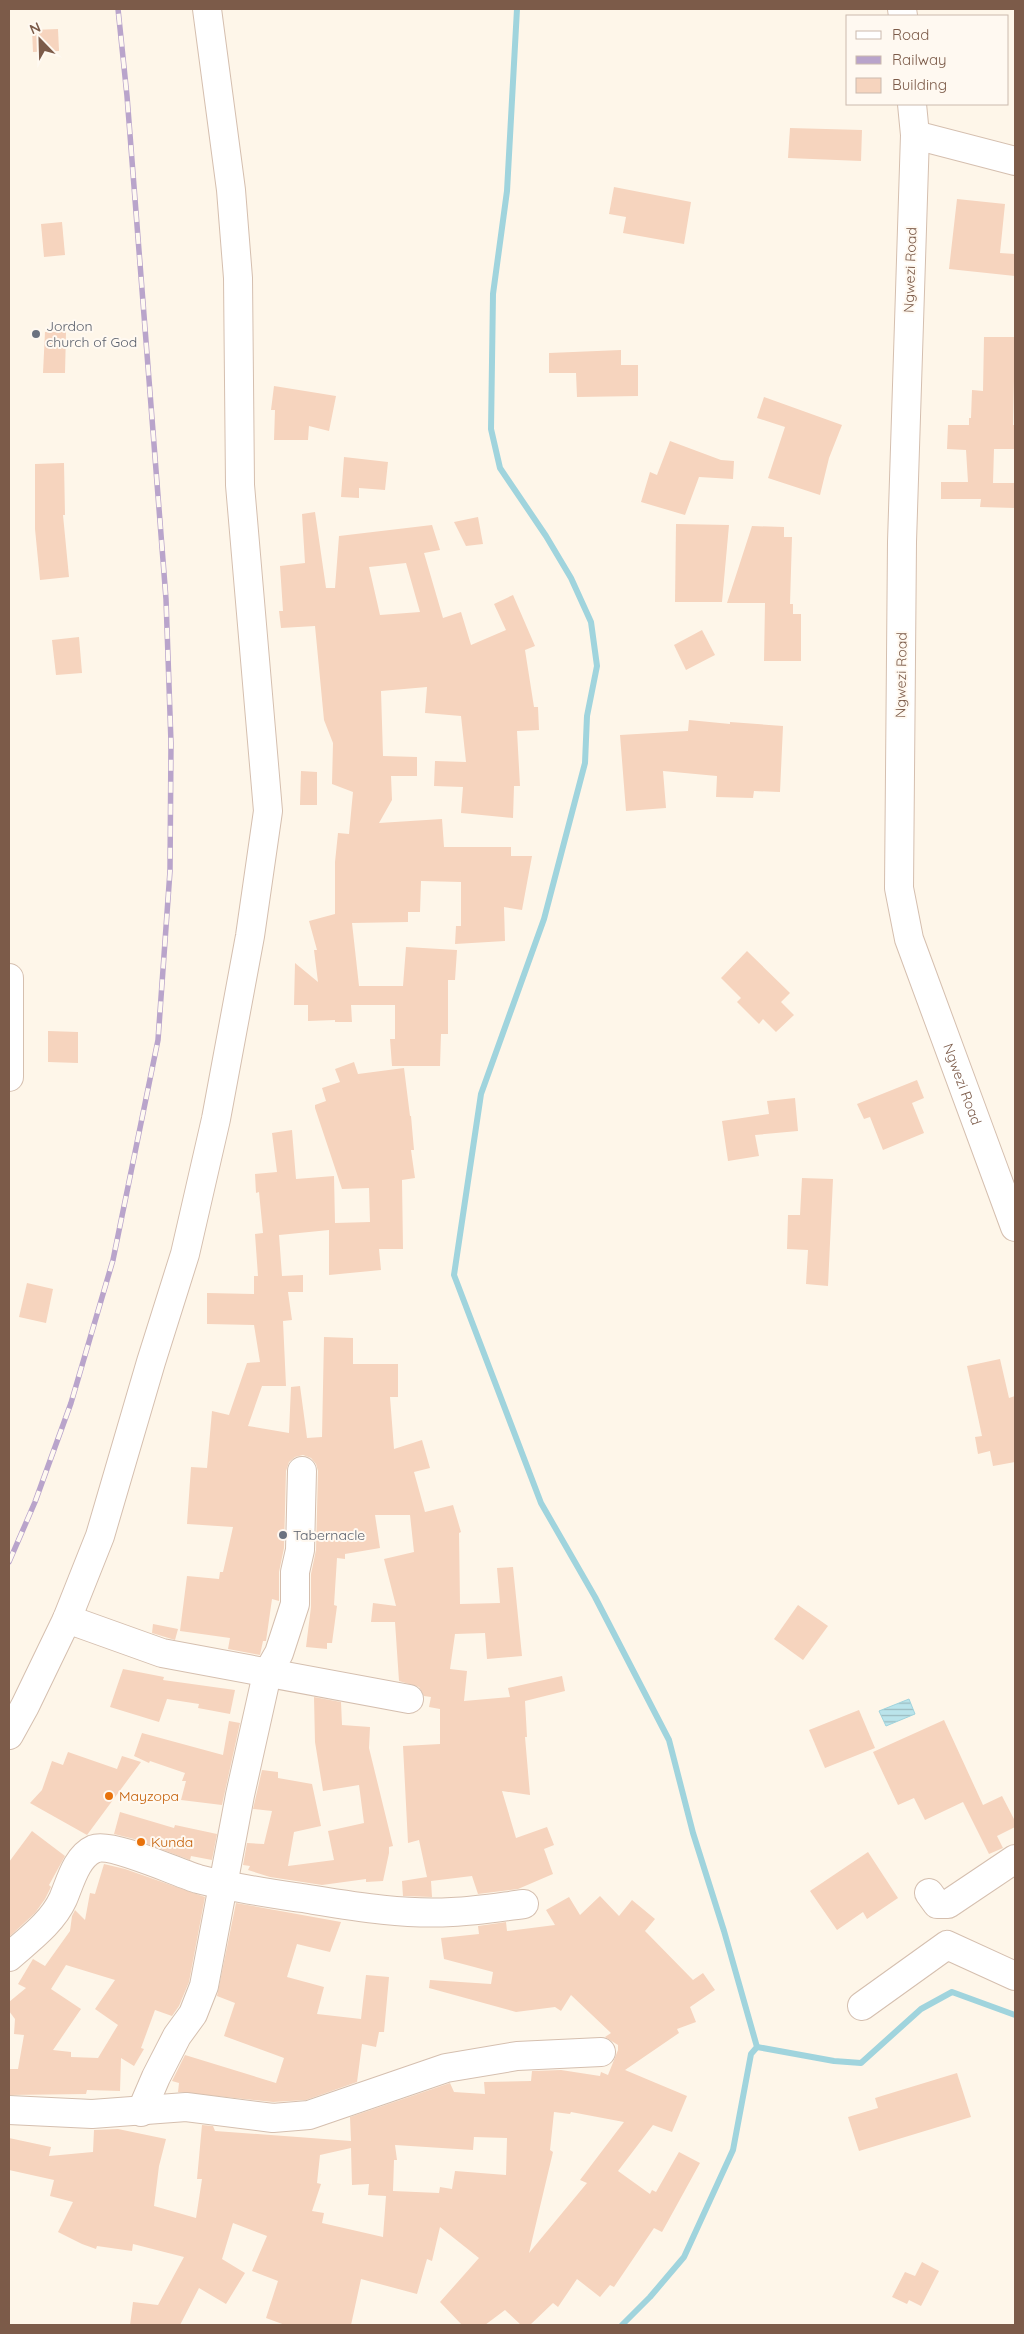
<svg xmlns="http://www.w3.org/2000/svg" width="1024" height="2334" font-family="Quicksand,sans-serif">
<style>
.water{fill:url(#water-rules);stroke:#a0d4dd}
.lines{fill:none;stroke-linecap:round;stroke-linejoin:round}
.stream{stroke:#a0d4dd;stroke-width:6}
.building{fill:#f6d4be;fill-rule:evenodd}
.minor-casing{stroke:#d5bfaf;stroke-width:30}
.minor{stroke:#fff;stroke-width:28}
.rail-casing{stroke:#b9a4cb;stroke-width:5.5}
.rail{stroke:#fff9f1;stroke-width:4;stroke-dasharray:11;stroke-linecap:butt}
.worship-dot{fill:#6b7280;stroke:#fff9f1;stroke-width:2}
.food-dot{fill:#e8710a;stroke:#fff9f1;stroke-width:2}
.labels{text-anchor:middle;stroke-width:4;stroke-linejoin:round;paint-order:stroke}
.street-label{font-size:14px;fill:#7c5b49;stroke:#fff9f1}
.worship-label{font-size:14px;fill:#5b616d;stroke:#fff9f1;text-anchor:start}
.food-label{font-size:14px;fill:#c56008;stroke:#fff9f1;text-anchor:start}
</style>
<defs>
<pattern id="water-rules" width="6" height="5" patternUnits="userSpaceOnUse" patternTransform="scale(1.25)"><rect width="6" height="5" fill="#bae4eb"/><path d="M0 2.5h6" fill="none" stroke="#9cbcc0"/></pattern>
</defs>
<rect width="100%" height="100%" fill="#fef6e9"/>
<polygon class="water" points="909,1699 915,1714 886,1726 879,1711"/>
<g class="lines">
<g class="stream">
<polyline points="517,9 507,191 493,294 491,429 500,468 546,536 571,578 591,622 597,666 587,716 585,763 544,919 481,1094 454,1275 541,1503 595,1597 669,1740 693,1833 724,1931 757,2047 751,2054 733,2150 684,2257 650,2297 622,2325"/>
<polyline points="757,2047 834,2061 861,2063 921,2009 952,1992 1015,2015"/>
</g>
</g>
<g class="building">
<polygon points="58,29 59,51 33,52 32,30"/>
<polygon points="790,128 862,130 861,161 788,158"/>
<polygon points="614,187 691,202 684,244 623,233 626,217 609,214"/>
<polygon points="957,199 1005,204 1000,253 1015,254 1015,276 949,269"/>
<polygon points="62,222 65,255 44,257 41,224"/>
<polygon points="45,332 66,332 65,373 43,373"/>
<polygon points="984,337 1015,337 1013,425 1015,425 1015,449 994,449 993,483 1015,483 1015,508 980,507 981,499 941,499 941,482 968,482 966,450 947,449 948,425 969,425 969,418 971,418 972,390 983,391"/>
<polygon points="621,350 621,365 638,365 638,396 577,397 576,373 549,373 549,353"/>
<polygon points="274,386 336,396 329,431 309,426 308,440 274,440 275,410 271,410"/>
<polygon points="764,397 842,425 829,458 820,495 768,478 785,427 757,418"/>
<polygon points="670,441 721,460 734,461 733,479 699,477 685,515 641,502 650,472 657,475"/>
<polygon points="344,457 388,462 385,490 359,488 359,498 341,497"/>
<polygon points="64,463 65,515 63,515 69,577 40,580 35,529 35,464"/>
<path d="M315,512l11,76h9l4,-52 93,-11 8,25 -16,3 19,65 18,-6 10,33 35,-15 -12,-26 19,-9 22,51 -10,4 9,57h4l1,23 -22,1 3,55h-6l-1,32 -52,-5 2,-26 -29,-1 1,-25 31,1 -5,-46 -36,-3 2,-26 -46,4 2,65 34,1v19h-26l1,24 -13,23 63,-4 2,28h67v9h21l-10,54 -18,-3 1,34 -50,3 1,-18h5v-44l-40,-1 -1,31h-12v10l-56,1 7,63h44l3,-39 51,3 -2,30h-7v54h-7l-1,32h-48l-2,-27h5v-34h-44l1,17h-17v-2l-27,1v-16h-14l1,-42 23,19 -4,-32h3l-8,-29 26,-7v-52l3,-29 11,1 4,-42 -21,-8 1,-41 -9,-23 -9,-94 -34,2 -2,-17h4l-3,-45 25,-3 -3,-49zM406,563l14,49 -40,3 -11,-48z"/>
<polygon points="478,517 483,544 466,546 454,522"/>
<polygon points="676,524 729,525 722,602 675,602"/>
<polygon points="752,526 784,527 784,537 792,537 790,604 793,604 793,614 801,614 801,661 764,661 765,603 727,603"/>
<polygon points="702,630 715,655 686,670 674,645"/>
<polygon points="79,637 82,673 56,675 52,640"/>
<polygon points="689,720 730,724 730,722 783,726 780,792 754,791 753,798 716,797 717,776 663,771 666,808 626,811 620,735 688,731"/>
<polygon points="301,771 317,772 317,805 300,805"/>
<polygon points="747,951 790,993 781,1002 794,1015 776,1032 763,1019 759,1024 737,1002 741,998 721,978"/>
<polygon points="48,1031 78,1032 78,1063 48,1062"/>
<polygon points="354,1062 358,1074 404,1068 410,1116 411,1116 414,1150 411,1150 415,1178 402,1180 403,1249 379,1249 381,1270 329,1275 329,1230 279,1235 282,1276 303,1275 303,1292 288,1292 292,1320 283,1321 286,1386 262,1386 248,1426 289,1433 291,1387 300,1386 307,1438 322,1437 324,1337 353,1338 353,1364 398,1364 398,1397 390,1397 394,1449 422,1440 430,1468 414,1472 425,1512 453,1505 461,1532 459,1533 460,1604 500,1603 497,1568 513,1567 522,1656 487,1659 485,1633 455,1634 450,1669 467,1671 464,1701 510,1697 508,1688 562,1676 565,1691 525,1701 527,1737 525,1737 530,1795 502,1791 516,1838 547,1827 554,1845 544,1849 553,1874 518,1889 478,1894 472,1876 431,1881 432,1897 403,1896 402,1881 427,1877 419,1840 408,1843 403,1746 440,1744 440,1709 429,1707 431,1697 424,1696 419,1687 399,1681 395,1622 371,1622 373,1603 396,1606 384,1559 414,1552 410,1515 375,1515 380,1548 345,1554 345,1559 337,1558 334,1605 337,1606 332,1643 327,1643 327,1649 306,1647 311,1607 311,1574 316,1550 318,1471 316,1464 311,1458 303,1455 295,1457 289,1462 286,1471 284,1548 279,1572 279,1601 272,1599 266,1641 263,1641 260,1655 228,1649 230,1638 180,1631 187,1576 219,1579 220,1572 223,1572 233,1527 187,1524 191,1467 207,1468 212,1411 229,1415 247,1363 260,1362 254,1325 207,1324 207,1293 254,1294 254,1276 258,1276 255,1234 263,1233 259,1192 256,1193 255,1174 277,1172 272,1133 292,1130 296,1179 334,1176 335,1223 370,1222 369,1188 342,1189 315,1108 315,1105 326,1101 322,1088 340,1082 335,1069"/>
<polygon points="917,1080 924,1098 912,1103 924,1133 883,1150 870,1117 864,1119 857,1104"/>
<polygon points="795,1098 798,1131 755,1135 759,1156 728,1161 722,1121 769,1114 767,1101"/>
<polygon points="802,1178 833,1179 828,1286 806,1284 808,1250 787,1249 788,1215 800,1215"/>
<polygon points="27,1283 53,1289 46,1323 19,1317"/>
<polygon points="1000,1359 1009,1398 1015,1396 1015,1462 993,1466 990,1451 978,1454 975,1437 982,1436 967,1366"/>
<polygon points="798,1605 828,1626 803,1660 774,1639"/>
<polygon points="153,1624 178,1629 175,1640 152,1633"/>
<polygon points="123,1669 164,1677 163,1680 235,1690 230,1714 198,1708 199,1704 167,1699 159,1722 110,1707"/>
<polygon points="314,1697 341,1702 342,1725 370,1727 369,1748 393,1846 389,1847 389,1853 383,1881 366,1882 366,1879 322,1885 270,1877 248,1870 250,1866 243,1865 247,1843 264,1844 272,1811 253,1809 262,1770 278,1772 278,1778 312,1784 321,1826 294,1832 288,1866 334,1860 328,1831 364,1823 359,1785 323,1791 315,1742"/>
<polygon points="859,1710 875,1748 825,1768 809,1730"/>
<polygon points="944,1720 983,1805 1002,1796 1015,1821 1015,1827 997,1836 1003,1848 989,1854 963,1802 925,1820 914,1798 898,1805 873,1752"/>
<polygon points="229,1721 240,1723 222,1805 181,1800 186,1781 182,1781 185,1773 150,1761 149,1763 134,1756 142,1733 223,1755"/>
<polygon points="68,1752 117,1769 122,1756 141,1762 87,1835 30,1803 42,1790 52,1761 63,1765"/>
<polygon points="120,1812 174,1828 175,1825 217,1834 212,1860 191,1856 190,1860 134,1839 114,1834"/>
<polygon points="32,1831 65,1856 49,1885 51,1887 45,1899 35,1913 9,1937 9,1862"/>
<polygon points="868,1852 898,1898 867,1919 863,1912 837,1930 810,1891"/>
<path d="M104,1864l21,5 80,28 -16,85 -10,24 -7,10 -17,-6 -14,38 3,1 -10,17 -13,-8 -1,33 -33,-1 -1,4 -77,1v-26h9l6,-34 -10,-1 1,-15 -6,-8v-9l17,-14 -8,-4 15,-25 12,7 25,-35 2,-15 3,-6 10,10 5,-27 5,1zM66,1965l49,15 -20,29 23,16 -20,33 -27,-1v-5l-18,-2 28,-41 -30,-20z"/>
<path d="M600,1896l19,20 13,-16 23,19 -10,12 48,49 10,-7 12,17 -25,17 6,15 -19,7 2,4 -54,37 62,26 -15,36 -19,-7 -35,46 32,23 2,-4 4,2 23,-40 21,11 -38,69 -8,-4 -40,59 -4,-2 -10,12 -23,-18 -19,28 -5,-4 -23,22h-9l-16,-15 -20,15h-23l-22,-23 39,-44 -39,-31 -8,34 -5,-2 -10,35 -56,-15 -10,46h-66l-19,-7 12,-37 -26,-10 15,-35 -34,-13 -11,36 23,14 -19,31 -27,-16 -19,37h-50l3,-23 25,3 26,-48 -51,-13 -1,7 -35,-5 -1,3 -14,-5 -24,-12 15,-30 -23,-6 4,-16 -45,-10v-32l42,9 -2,9 44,-4 1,-22 24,-1 48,10 -7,27 -5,40 42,12 6,-39h-5l5,-54 11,1 2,5 136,10 -1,-24 100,-34 4,9 31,2 -1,-12 47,-1 1,-10 29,-1 39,6 1,-4 7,3 10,-25v-5l-13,-8 6,-4 -40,-38 -10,16 -6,-4 -39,5 -87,-24 1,-8 61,4 2,-12 -49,-13 -3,-21 38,-4 -1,-8 28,-4 1,9 48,-6 -9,-15 23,-13 11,18zM554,2112l16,2 1,-2 53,10 -44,58 7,3 -58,70 24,-101 -3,-2zM474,2137l33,1 -1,37 -51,-4 -3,18 -12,-2 -1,6 -46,-2 1,-31h3l-2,-15 78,5zM351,2148l1,37 17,-1 -1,11 18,1 -3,41 -61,-14 2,-10 -12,-2 9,-27 -4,-1 3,-28z"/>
<polygon points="236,1903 341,1922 330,1952 297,1944 287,1977 324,1987 317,2014 361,2019 366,1975 389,1977 384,2032 379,2032 376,2047 362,2044 357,2082 306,2100 273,2102 178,2092 179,2083 172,2081 185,2055 276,2083 284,2058 224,2036 235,2003 217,1996"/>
<polygon points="957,2073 971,2117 859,2151 848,2117 878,2108 875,2098"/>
<polygon points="922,2262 939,2271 921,2306 909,2300 907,2304 892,2297 905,2272 915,2276"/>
</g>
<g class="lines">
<defs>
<g id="minor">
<polyline points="902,9 903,16"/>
<path id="s1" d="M912,104l3,31 -13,407 -3,346 10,51 106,288"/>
<polyline points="915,135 1015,161"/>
<polyline points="9,978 9,1077"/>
<polyline points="67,1619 162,1653 409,1699"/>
<polyline points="9,1735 25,1706 67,1619 100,1536 151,1362 185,1254 216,1119 250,936 268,811 240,485 238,278 231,190 207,9"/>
<polyline points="929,1893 937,1904 948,1904 1015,1859"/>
<path d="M9,1957c19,-17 43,-34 54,-58 7,-16 13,-42 31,-50 17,-7 84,24 104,30 34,9 70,14 104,19 50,8 100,17 150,14 24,-1 48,-5 72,-8"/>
<polyline points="862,2006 947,1945 1015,1976"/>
<polyline points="9,2110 92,2114 186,2107 273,2118 309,2115 446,2068 517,2056 601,2052"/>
<polyline points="141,2112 156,2077 177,2036 193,2014 204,1986 240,1795 267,1674 279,1653 295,1604 295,1572 300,1550 302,1471"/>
</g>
</defs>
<use href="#minor" class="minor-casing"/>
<use href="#minor" class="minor"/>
<defs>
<polyline id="rail" points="9,1562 35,1502 71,1403 113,1260 158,1040 170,871 171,743 166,599 127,96 118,9"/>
</defs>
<use href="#rail" class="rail-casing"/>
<use href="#rail" class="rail"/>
</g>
<g class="worship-dot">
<circle cx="36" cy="334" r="5"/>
<circle cx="283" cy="1535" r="5"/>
</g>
<g class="food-dot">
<circle cx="109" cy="1796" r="5"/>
<circle cx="141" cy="1842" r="5"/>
</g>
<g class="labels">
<g class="street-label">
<text transform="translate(910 270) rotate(-88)" y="5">Ngwezi Road</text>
<text transform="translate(901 675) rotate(-89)" y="5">Ngwezi Road</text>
<text dy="5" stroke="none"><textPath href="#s1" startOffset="991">Ngwezi Road</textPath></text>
</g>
<g class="worship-label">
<text x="46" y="331">Jordon<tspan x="46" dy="16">church of God</tspan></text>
<text x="293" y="1540">Tabernacle</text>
</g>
<g class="food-label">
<text x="119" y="1801">Mayzopa</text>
<text x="151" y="1847">Kunda</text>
</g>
</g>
<rect width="1024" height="2334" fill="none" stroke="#7c5b49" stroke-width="20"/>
<rect x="846" y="15" width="162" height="90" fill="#fff9f1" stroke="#cbbaae"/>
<rect x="856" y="31" width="25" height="8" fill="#ffffff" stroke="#cbbaae"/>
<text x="892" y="40" font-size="15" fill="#7c5b49">Road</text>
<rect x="856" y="56" width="25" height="8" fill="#b9a4cb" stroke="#cbbaae"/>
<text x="892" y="65" font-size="15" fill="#7c5b49">Railway</text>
<rect x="856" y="78" width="25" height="15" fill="#f6d4be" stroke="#cbbaae"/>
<text x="892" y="90" font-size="15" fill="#7c5b49">Building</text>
<g transform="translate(40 40) rotate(337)" stroke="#fff9f1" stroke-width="4" paint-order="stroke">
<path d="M0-4L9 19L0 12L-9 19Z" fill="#7c5b49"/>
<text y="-8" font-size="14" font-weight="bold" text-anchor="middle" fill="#7c5b49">N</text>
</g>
</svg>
